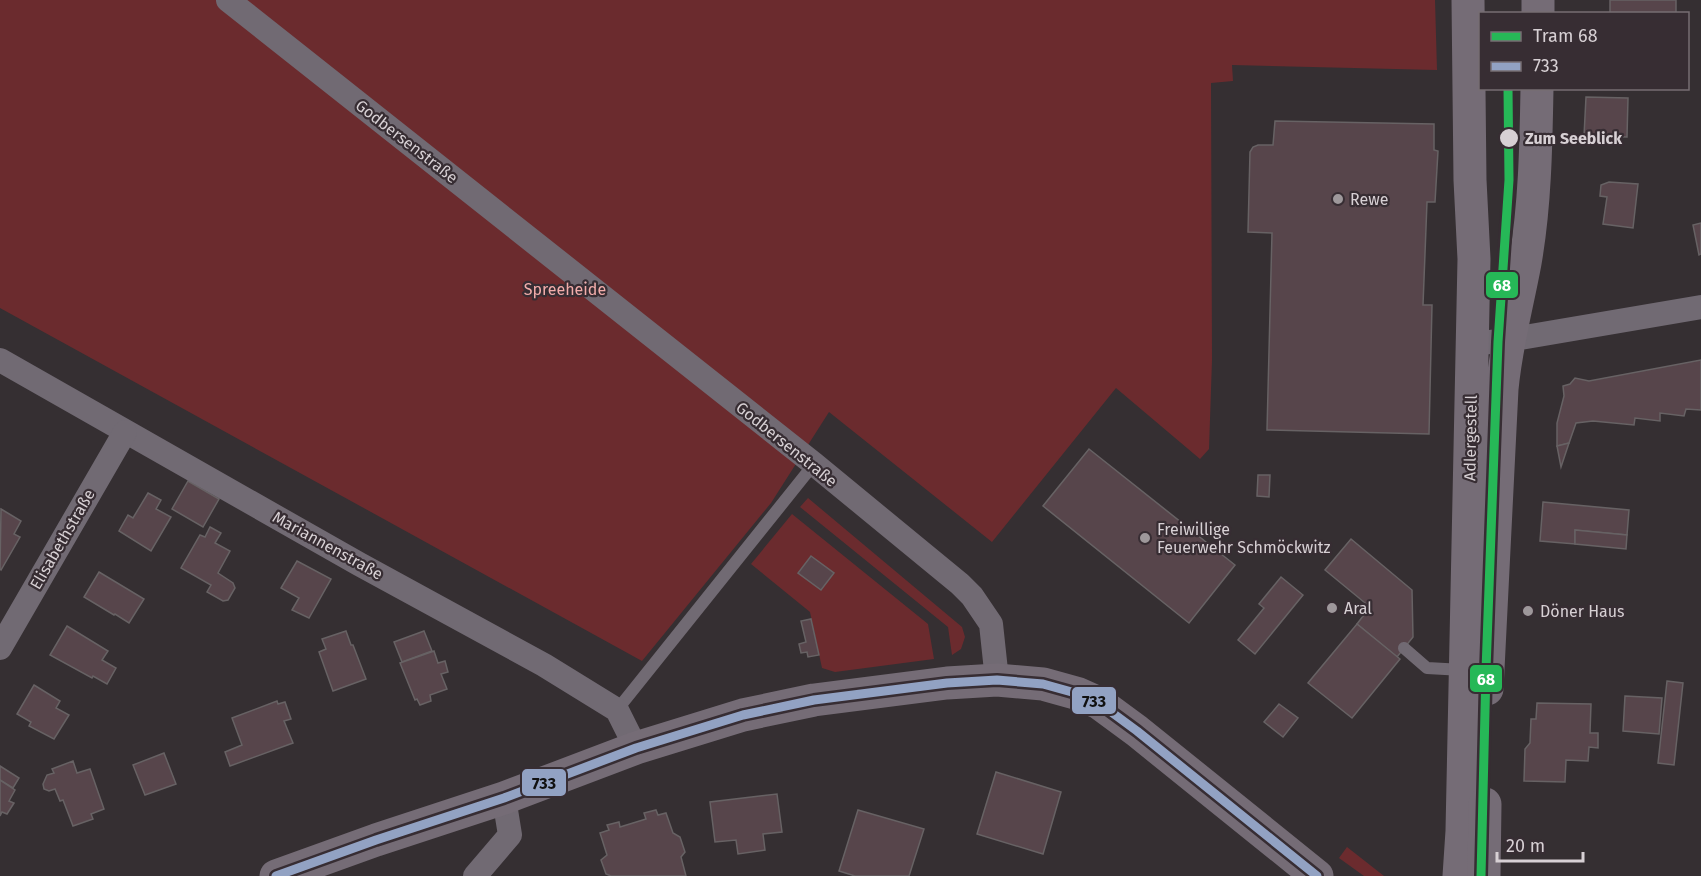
<svg xmlns="http://www.w3.org/2000/svg" width="1701" height="876" font-family="'Fira Sans',sans-serif">
<style>
.green{fill:#6b2b2e}
.building{fill:#57454b;stroke:#676264;stroke-width:1.5}
.lines{fill:none;stroke-linecap:round;stroke-linejoin:round}
.lane{stroke:#716a73;stroke-width:12}
.street{stroke:#716a73;stroke-width:24}
.secondary{stroke:#756c76;stroke-width:33}
.bus-1-casing{stroke:#372d33;stroke-width:14}
.bus-1{stroke:#92a2c3;stroke-width:9}
.tram-1-casing{stroke:#372d33;stroke-width:14}
.tram-1{stroke:#26b857;stroke-width:9}
.stop-dot{fill:#d7d0d4;stroke:#372d33;stroke-width:2}
.poi-dot{fill:#9e989b;stroke:#372d33;stroke-width:2}
.labels{text-anchor:middle;stroke-width:4.5;stroke-linejoin:round;paint-order:stroke}
.stop-label{font-size:16px;font-weight:bold;fill:#d7d0d4;stroke:#372d33;text-anchor:start}
.street-label{font-size:16px;fill:#d7d0d4;stroke:#372d33}
.poi-label{font-size:16px;fill:#d7d0d4;stroke:#372d33;text-anchor:start}
.park-label{font-size:16px;fill:#f3adab;stroke:#372d33}
.line-badge{stroke:#372d33;stroke-width:2}
.badge-label{font-size:16px;text-anchor:middle;font-weight:bold;fill:#fff}
.pale-badge-label{font-size:16px;text-anchor:middle;font-weight:bold;fill:#111}
</style>
<rect width="100%" height="100%" fill="#352f32"/>
<g class="green">
<polygon points="0,0 1435,0 1437,70 1232,65 1233,81 1211,83 1212,360 1209,449 1200,459 1116,388 992,542 829,412 771,503 642,661 0,308"/>
<polygon points="808,498 962,627 965,637 961,649 952,655 948,627 800,507"/>
<polygon points="792,514 928,624 934,659 835,672 822,668 810,612 751,564"/>
<polygon points="1347,847 1384,876 1364,876 1339,858"/>
</g>
<g class="building">
<rect x="1610" y="0" width="66" height="14"/>
<polygon points="1586,97 1628,98 1627,137 1584,136"/>
<polygon points="1275,121 1434,124 1434,150 1438,151 1435,202 1427,202 1423,305 1432,305 1429,434 1267,430 1272,233 1248,232 1250,152 1253,147 1258,145 1273,145"/>
<polygon points="1609,182 1638,184 1633,228 1603,224 1607,197 1600,196 1601,185"/>
<polygon points="1701,223 1701,254 1699,255 1693,225"/>
<polygon points="1701,360 1701,410 1686,409 1684,416 1660,413 1660,421 1635,418 1634,425 1593,421 1576,423 1569,443 1557,446 1557,423 1564,396 1563,386 1570,384 1575,378 1589,381"/>
<polygon points="1569,443 1561,467 1557,446"/>
<polygon points="1089,449 1235,565 1189,623 1043,506"/>
<polygon points="1258,475 1270,475 1269,497 1257,496"/>
<polygon points="188,481 219,499 203,527 172,509"/>
<polygon points="148,493 161,500 156,509 171,517 151,551 119,531 128,515 133,518"/>
<polygon points="1543,502 1629,510 1627,535 1575,530 1575,544 1540,541"/>
<polygon points="1,509 21,521 14,534 20,537 1,570 0,569"/>
<polygon points="210,527 221,533 215,543 230,551 218,573 233,583 235,588 228,600 223,601 207,592 211,585 181,568 200,535 205,537"/>
<polygon points="1575,530 1627,535 1626,549 1575,544"/>
<polygon points="1351,539 1412,590 1413,637 1397,657 1357,624 1370,607 1325,570"/>
<polygon points="811,556 834,573 821,590 798,573"/>
<polygon points="297,561 331,579 309,618 292,610 299,598 281,588"/>
<polygon points="99,572 144,599 129,623 115,614 114,615 84,597"/>
<polygon points="1281,577 1303,595 1255,654 1238,640 1264,608 1259,604"/>
<polygon points="811,619 819,655 808,657 807,652 801,653 799,644 806,642 801,621"/>
<polygon points="1357,624 1400,659 1352,718 1308,683"/>
<polygon points="67,626 108,651 102,660 116,668 107,684 93,676 92,678 50,655"/>
<polygon points="346,631 351,645 353,645 366,679 333,691 319,652 326,649 322,639"/>
<polygon points="424,631 432,651 402,662 394,642"/>
<polygon points="434,651 438,663 445,661 448,672 441,674 447,689 430,695 431,701 420,705 417,699 415,700 400,663"/>
<polygon points="1667,681 1683,683 1674,765 1658,763"/>
<polygon points="34,685 60,701 56,708 69,715 54,739 29,726 31,722 17,714"/>
<polygon points="1625,696 1662,698 1659,734 1623,731"/>
<polygon points="277,701 278,704 285,702 291,719 284,721 293,743 230,766 225,752 242,745 232,718"/>
<polygon points="1537,703 1591,704 1590,733 1598,733 1598,748 1589,747 1588,761 1566,760 1565,782 1524,781 1525,749 1530,743 1531,719 1536,719"/>
<polygon points="1279,704 1298,718 1283,737 1264,722"/>
<polygon points="164,753 176,784 145,795 133,765"/>
<polygon points="73,761 77,773 90,769 104,809 91,814 93,819 73,826 63,800 60,801 55,789 49,791 44,789 43,784 47,775 54,773 52,769"/>
<polygon points="0,766 19,778 13,788 0,780"/>
<polygon points="996,772 1061,792 1043,854 977,834"/>
<polygon points="0,780 15,790 9,801 14,803 7,814 2,812 0,816"/>
<polygon points="777,794 782,832 763,834 765,850 738,854 736,840 715,842 710,802"/>
<polygon points="656,810 658,815 666,813 673,833 680,837 685,852 681,857 686,876 611,876 606,874 601,860 607,855 600,833 609,830 607,825 619,822 620,827 646,819 644,813"/>
<polygon points="858,810 924,829 909,876 855,876 839,871"/>
</g>
<g class="lines">
<g class="lane">
<polyline points="1404,648 1427,668 1463,670"/>
<polyline points="617,710 814,464"/>
</g>
<g class="street">
<polyline points="228,0 814,464 960,584 972,596 991,624 997,680"/>
<polyline points="1472,344 1508,340 1701,307"/>
<polyline points="0,360 359,564 544,665 617,710 636,748"/>
<polyline points="0,648 125,432"/>
<polyline points="475,876 510,835 504,798"/>
</g>
<g class="secondary">
<polyline points="1538,14 1538,0"/>
<path d="M1487,689l15,-300c4,-44 15,-83 23,-126 10,-57 11,-117 12,-175"/>
<polyline points="276,876 376,840 504,798 636,748 743,715 814,700 947,683 997,680 1043,684 1079,694 1099,703 1137,731 1317,876"/>
<polyline points="1459,876 1462,831 1474,259 1470,180 1468,0"/>
<polyline points="1484,876 1485,804"/>
</g>
<defs>
<polyline id="bus-1" points="276,876 376,840 504,798 636,748 743,715 814,700 947,683 997,680 1043,684 1079,694 1099,703 1137,731 1317,876"/>
</defs>
<use href="#bus-1" class="bus-1-casing"/>
<use href="#bus-1" class="bus-1"/>
<defs>
<polyline id="tram-1" points="1481,876 1486,670 1498,342 1509,180 1508,88"/>
</defs>
<use href="#tram-1" class="tram-1-casing"/>
<use href="#tram-1" class="tram-1"/>
</g>
<circle class="stop-dot" cx="1509" cy="138" r="10"/>
<g class="poi-dot">
<circle cx="1338" cy="199" r="6"/>
<circle cx="1145" cy="538" r="6"/>
<circle cx="1332" cy="608" r="6"/>
<circle cx="1528" cy="611" r="6"/>
</g>
<g class="labels">
<g class="stop-label">
<text x="1525" y="144">Zum Seeblick</text>
</g>
<g class="street-label">
<text transform="translate(407 141) rotate(38)" y="6">Godbersenstraße</text>
<text transform="translate(1470 438) rotate(-89)" y="6">Adlergestell</text>
<text transform="translate(787 444) rotate(39)" y="6">Godbersenstraße</text>
<text transform="translate(62 539) rotate(-60)" y="6">Elisabethstraße</text>
<text transform="translate(328 545) rotate(29)" y="6">Mariannenstraße</text>
</g>
<g class="poi-label">
<text x="1350" y="205">Rewe</text>
<text x="1157" y="535">Freiwillige<tspan x="1157" dy="18">Feuerwehr Schmöckwitz</tspan></text>
<text x="1344" y="614">Aral</text>
<text x="1540" y="617">Döner Haus</text>
</g>
<g class="park-label">
<text x="565" y="295">Spreeheide</text>
</g>
</g>
<g class="line-badge">
<rect x="1485" y="271" width="34" height="28" rx="6" fill="#26b857"/>
<rect x="1469" y="664" width="34" height="29" rx="6" fill="#26b857"/>
<rect x="1071" y="686" width="46" height="29" rx="6" fill="#92a2c3"/>
<rect x="521" y="768" width="46" height="29" rx="6" fill="#92a2c3"/>
</g>
<g class="badge-label">
<text x="1502" y="291">68</text>
<text x="1486" y="685">68</text>
</g>
<g class="pale-badge-label">
<text x="1094" y="707">733</text>
<text x="544" y="789">733</text>
</g>
<rect x="1479" y="12" width="210" height="78" fill="#372d33" stroke="#776e73" stroke-width="1.5"/>
<rect x="1491" y="32" width="30" height="9" fill="#26b857" stroke="#776e73" stroke-width="1.5"/>
<text x="1533" y="42" font-size="18" fill="#d7d0d4">Tram 68</text>
<rect x="1491" y="62" width="30" height="9" fill="#92a2c3" stroke="#776e73" stroke-width="1.5"/>
<text x="1533" y="72" font-size="18" fill="#d7d0d4">733</text>
<path d="M1497 852v9h86v-9" fill="none" stroke="#d7d0d4" stroke-width="3"/>
<text x="1506" y="852" font-size="18" fill="#d7d0d4" stroke="#372d33" stroke-width="4.5" paint-order="stroke">20 m</text>
</svg>
